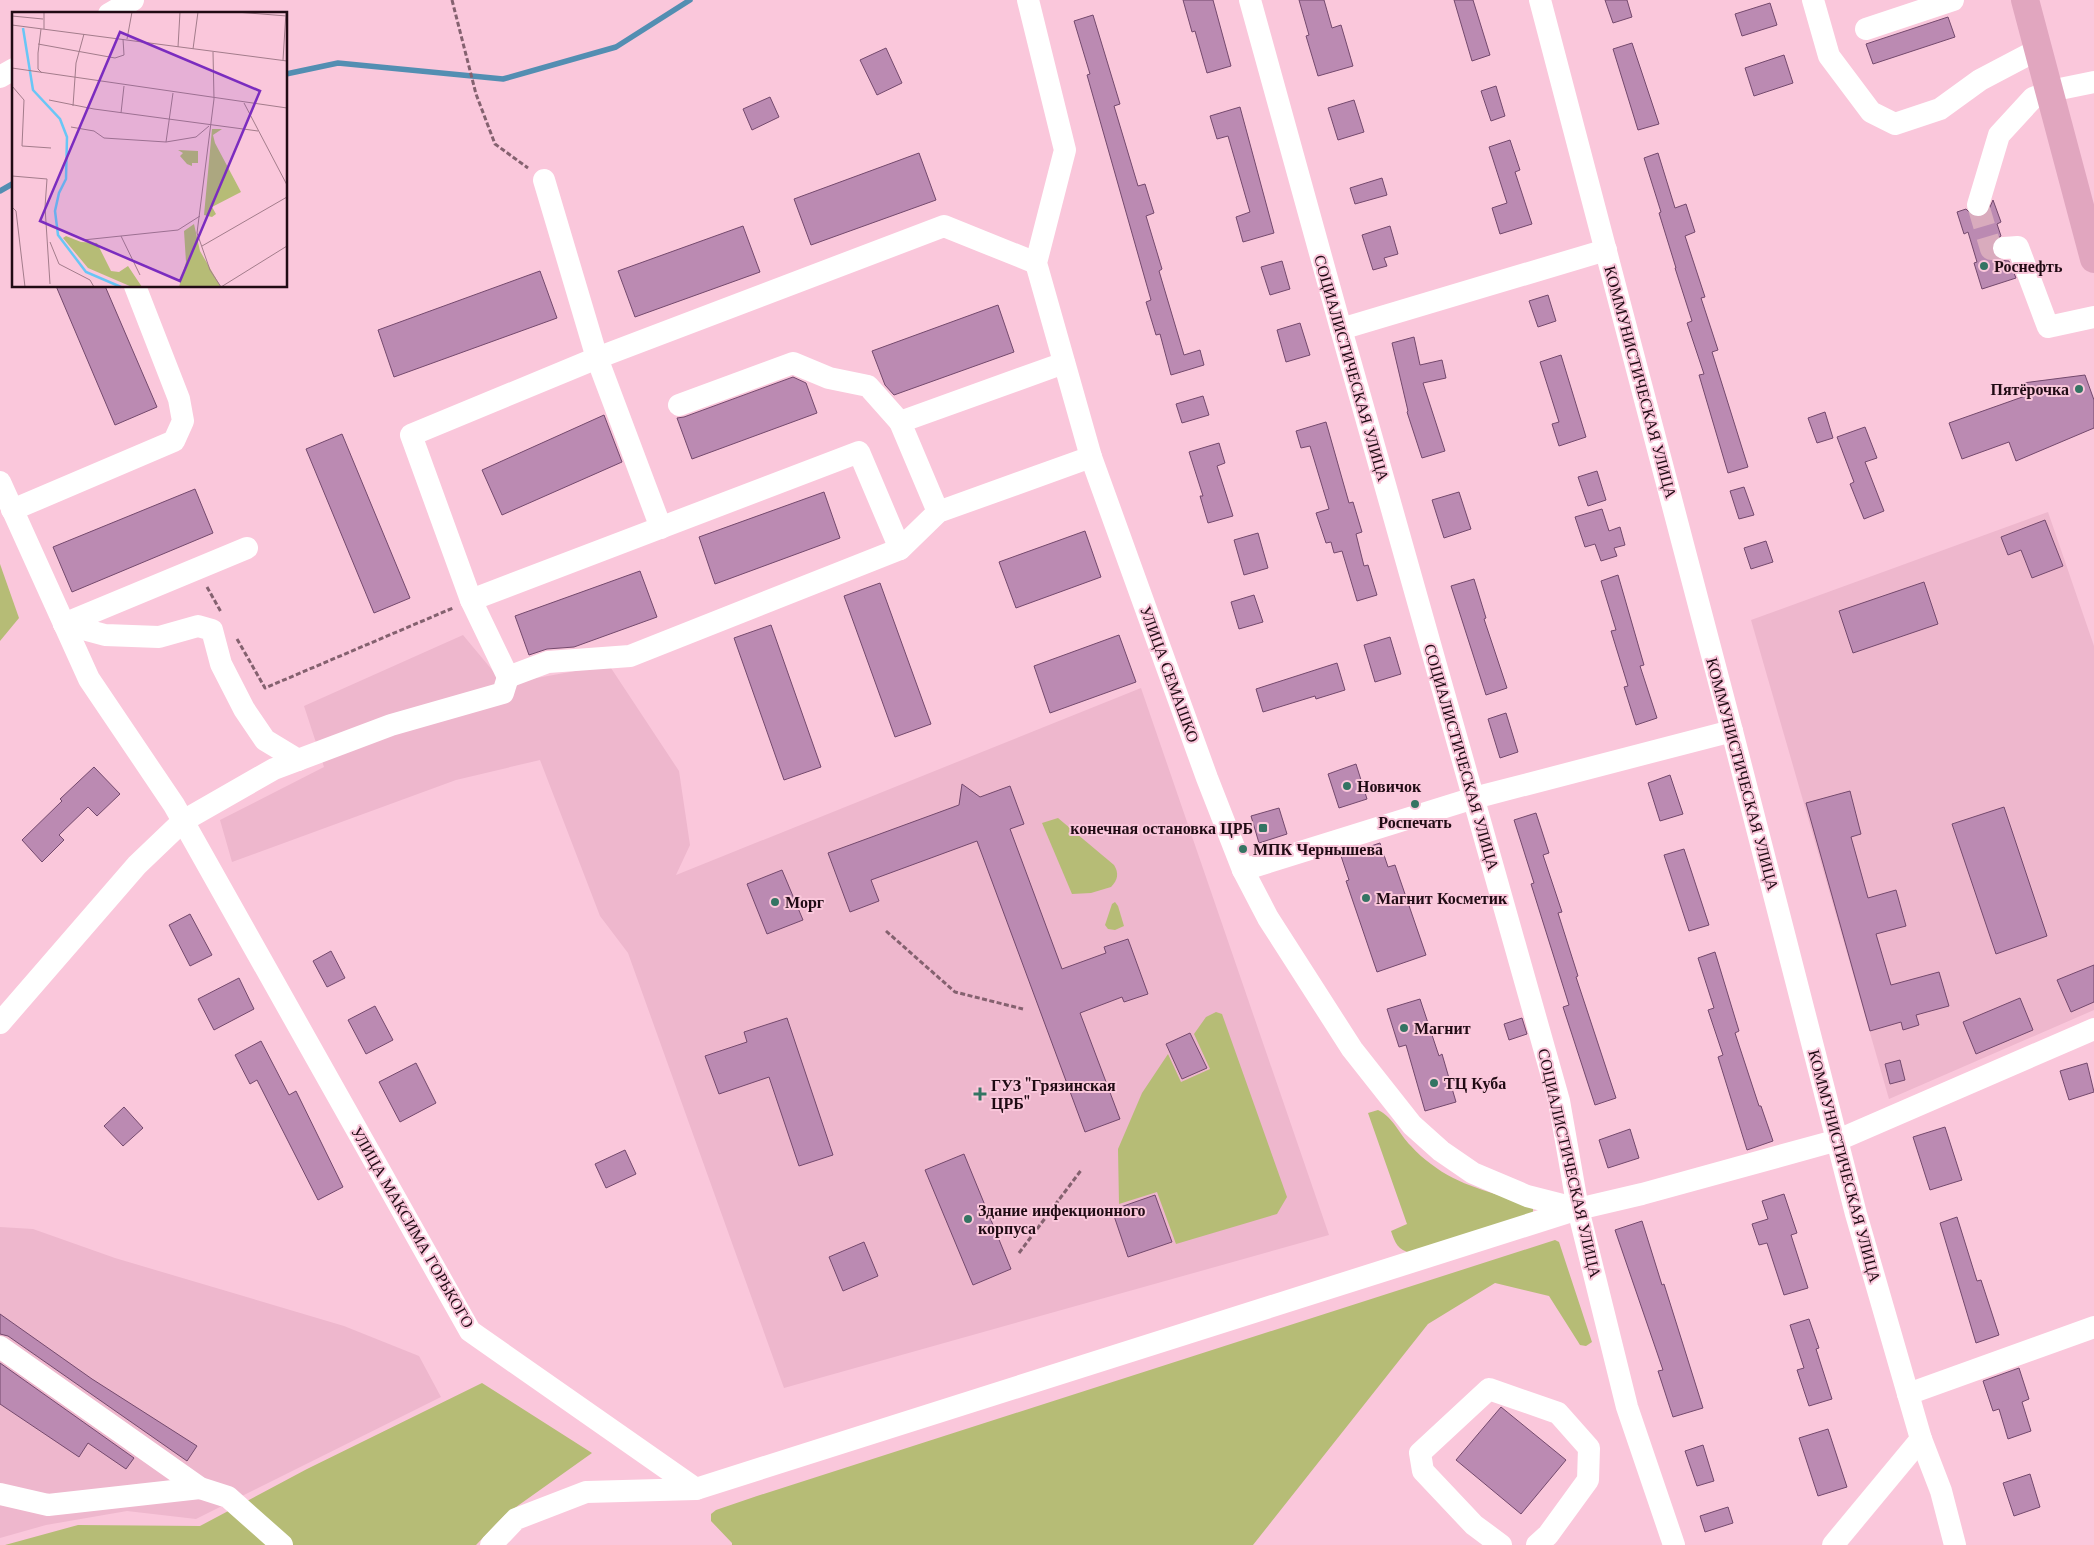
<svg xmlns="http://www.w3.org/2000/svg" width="2094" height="1545" font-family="'Libre Baskerville',serif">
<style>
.built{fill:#eeb7cd}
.green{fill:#b6bc76}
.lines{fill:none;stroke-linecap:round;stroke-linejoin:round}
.stream{stroke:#538eb2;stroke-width:5.5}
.building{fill:#bb8ab2;stroke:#74496d}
.minor-tunnel{stroke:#d9abbd;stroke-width:22;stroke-dasharray:22 11;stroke-linecap:butt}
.path{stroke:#84616f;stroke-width:3;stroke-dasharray:5 2.5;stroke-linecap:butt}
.minor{stroke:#fff;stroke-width:22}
.major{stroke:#e1a6bf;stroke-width:28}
.poi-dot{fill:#347463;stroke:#fac7db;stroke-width:2}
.labels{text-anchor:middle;stroke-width:4;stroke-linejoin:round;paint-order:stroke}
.poi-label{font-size:16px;font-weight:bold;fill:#200b14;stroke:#fac7db;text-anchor:start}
.street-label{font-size:16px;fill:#200b14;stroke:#fac7db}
.inset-river{fill:none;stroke:#69c6f6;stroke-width:2.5}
.inset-road{fill:none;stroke:#a37c8b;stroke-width:1}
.view{fill:#7b2cbf;fill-opacity:0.15;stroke:#7b2cbf;stroke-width:2.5}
.inset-edge{fill:none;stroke:#200b14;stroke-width:2.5}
</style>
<rect width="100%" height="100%" fill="#fac7db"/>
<g class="built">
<polygon points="2048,512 2094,646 2094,1010 1889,1099 1751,620"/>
<polygon points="463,635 493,671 531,679 609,665 679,771 690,845 676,875 1141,688 1329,1235 784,1388 628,953 600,916 540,760 456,780 232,862 220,820 324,767 304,706"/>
<polygon points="0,1227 33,1229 115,1258 344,1326 419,1356 441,1397 196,1519 127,1511 46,1525 0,1538"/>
</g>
<g class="green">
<polygon points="0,564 19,618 0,641"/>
<path d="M1058,818l56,47c5,8 4,15 -3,22l-20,6 -19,1 -30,-71z"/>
<polygon points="1115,902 1118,906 1124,926 1115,930 1108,929 1105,925 1112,904"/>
<polygon points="1216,1012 1222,1014 1287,1197 1277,1214 1176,1244 1157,1192 1119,1204 1118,1149 1142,1093 1168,1054 1181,1082 1210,1069 1194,1034 1206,1017"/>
<path d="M1378,1110c16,8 21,24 33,36 6,7 13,13 20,18 29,23 68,30 102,42v7l-122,40c-13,-3 -16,-10 -20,-22l16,-7 -39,-111z"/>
<polygon points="1555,1240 1559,1242 1592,1342 1586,1346 1580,1345 1549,1296 1495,1283 1428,1324 1253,1545 732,1545 732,1543 711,1521 711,1514 716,1510 757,1496"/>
<polygon points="482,1383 592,1453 505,1515 476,1545 5,1545 78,1525 200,1526 307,1469"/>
</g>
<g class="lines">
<g class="stream">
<polyline points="286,74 338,63 503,79 616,47 690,0"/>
<polyline points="0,191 14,183"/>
</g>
</g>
<g class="building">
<polygon points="1183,0 1213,0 1231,66 1207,73 1195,31 1192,32"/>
<polygon points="1299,0 1324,0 1332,28 1341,25 1353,66 1318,76 1306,36 1309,35"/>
<polygon points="1454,0 1473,0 1490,55 1472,61"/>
<polygon points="1605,0 1627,0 1632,17 1613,23"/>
<polygon points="1770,3 1777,25 1742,36 1735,14"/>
<polygon points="1093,15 1120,104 1114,106 1138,186 1145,184 1154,213 1146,216 1162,269 1159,271 1184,355 1200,350 1204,365 1171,375 1160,334 1156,335 1146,302 1151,300 1087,75 1090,74 1074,21"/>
<polygon points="1948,17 1955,37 1873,64 1866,44"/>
<polygon points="1632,43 1659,124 1638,130 1613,49"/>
<polygon points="886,48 902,83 877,95 860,60"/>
<polygon points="1784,55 1793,83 1754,96 1745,68"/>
<polygon points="1496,86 1505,116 1491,121 1481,91"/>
<polygon points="770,97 779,117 752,130 743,109"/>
<polygon points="1354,100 1364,132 1338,140 1328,108"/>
<polygon points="1240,107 1274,233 1243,242 1236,217 1250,212 1228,136 1217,139 1210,116"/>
<polygon points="1510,140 1520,170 1515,172 1532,224 1500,234 1492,208 1507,203 1489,147"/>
<polygon points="919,153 936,200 811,245 794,199"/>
<polygon points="1658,153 1675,208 1686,204 1695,232 1685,236 1705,297 1701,298 1718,350 1712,352 1748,467 1728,473 1699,375 1704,374 1687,323 1692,321 1675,268 1676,268 1659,213 1661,212 1644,158"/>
<polygon points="1382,178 1387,195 1355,204 1350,188"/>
<polygon points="1993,200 2001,222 1997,224 2001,236 1992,242 1991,249 1993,256 1998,260 2009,261 2016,278 1982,289 1974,263 1977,262 1968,232 1964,234 1957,212 1966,209 1974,217 1981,218 1987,214"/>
<polygon points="743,226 760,272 635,317 618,271"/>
<polygon points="1390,226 1398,254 1384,258 1387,266 1373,270 1362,235"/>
<polygon points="1282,261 1290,289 1270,295 1261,267"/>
<polygon points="540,271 557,318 394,377 378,330"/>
<polygon points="56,286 105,286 157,407 115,425"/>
<polygon points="1548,295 1556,321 1538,327 1529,301"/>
<polygon points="998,305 1014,352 894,395 885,385 872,351"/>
<polygon points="1300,323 1310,355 1286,362 1277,330"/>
<polygon points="1414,337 1420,365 1442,360 1446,378 1423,383 1445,451 1422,458 1407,412 1408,411 1392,343"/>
<polygon points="1561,355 1586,437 1559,446 1552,424 1559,422 1540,362"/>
<polygon points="2085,375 2094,400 2094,428 2016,461 2009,442 1962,459 1949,423 2028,395 2023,383"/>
<polygon points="793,377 806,383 817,413 692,459 677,418 684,417"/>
<polygon points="1203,396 1209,415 1182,423 1176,404"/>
<polygon points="1825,412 1833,438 1817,443 1808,418"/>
<polygon points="604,415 622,462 502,515 482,470"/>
<polygon points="1326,422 1349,503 1353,502 1362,532 1356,534 1364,566 1368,565 1377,595 1357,601 1342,551 1334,553 1331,542 1326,543 1316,513 1329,509 1310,446 1301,448 1296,431"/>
<polygon points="1865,427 1877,458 1865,462 1884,511 1864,519 1850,484 1854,482 1837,437"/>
<polygon points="342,434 410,598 374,613 306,449"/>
<polygon points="1219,443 1225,463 1217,466 1233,516 1208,523 1200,496 1203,496 1189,452"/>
<polygon points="1597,471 1606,500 1588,506 1578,477"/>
<polygon points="1744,487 1754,515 1739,519 1730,491"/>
<polygon points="195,489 213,533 72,592 53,547"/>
<polygon points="824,492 840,538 715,584 699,537"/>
<polygon points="1459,492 1471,529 1444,538 1432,500"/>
<polygon points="1602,509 1609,531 1620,527 1625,545 1614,548 1617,556 1601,561 1595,544 1585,547 1575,517"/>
<polygon points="2045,520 2063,566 2032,578 2021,550 2008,555 2001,537"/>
<polygon points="1085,531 1101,577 1016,608 999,562"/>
<polygon points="1258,533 1268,568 1244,575 1234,540"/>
<polygon points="1766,541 1773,562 1751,569 1744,548"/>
<polygon points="640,571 657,617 574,647 547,649 529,655 515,616"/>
<polygon points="1618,575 1644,665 1640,666 1657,718 1636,725 1624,687 1628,686 1611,631 1616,630 1601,581"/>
<polygon points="1474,579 1486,618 1484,619 1507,688 1486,695 1451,586"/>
<polygon points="1924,582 1938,624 1853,653 1839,611"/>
<polygon points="880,583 931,724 895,737 844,596"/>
<polygon points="1254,595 1263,622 1239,629 1231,602"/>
<polygon points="771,625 821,767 784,780 734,638"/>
<polygon points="1119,635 1136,682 1050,713 1034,666"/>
<polygon points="1390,637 1401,674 1375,682 1364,645"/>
<polygon points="1337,663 1345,690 1316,699 1315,696 1263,712 1256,689"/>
<polygon points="1506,713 1518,752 1500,758 1488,719"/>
<polygon points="1356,764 1367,799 1339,808 1328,774"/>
<polygon points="94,767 120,794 97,816 88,807 59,835 64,840 42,862 22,840 62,801 60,799"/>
<polygon points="1670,775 1683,814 1660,821 1648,783"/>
<polygon points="962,784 980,797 1010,786 1024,824 1010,829 1062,969 1106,953 1104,947 1128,939 1148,994 1124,1002 1122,997 1080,1013 1120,1119 1085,1132 977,841 871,880 879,901 850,912 828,853 959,805"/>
<polygon points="1850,791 1861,834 1851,837 1868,898 1896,890 1906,926 1876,934 1891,985 1939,972 1949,1006 1916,1015 1919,1025 1903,1030 1901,1022 1870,1031 1806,803"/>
<polygon points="2004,807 2047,936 1996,954 1952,824"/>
<polygon points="1279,808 1287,834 1259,843 1251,816"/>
<polygon points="1536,813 1549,853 1543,855 1562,912 1558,913 1578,976 1576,977 1616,1098 1595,1105 1563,1007 1569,1005 1531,884 1534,883 1514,820"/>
<polygon points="1380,843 1388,867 1395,865 1426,955 1377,972 1346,881 1349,880 1341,856"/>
<polygon points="1684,849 1709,925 1689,931 1664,855"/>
<polygon points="782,870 803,920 767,934 747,884"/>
<polygon points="190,914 212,955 190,966 169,925"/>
<polygon points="331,951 345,978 327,987 313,961"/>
<polygon points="1715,952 1739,1031 1735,1033 1759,1106 1761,1106 1773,1141 1747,1150 1718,1057 1723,1055 1708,1010 1714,1008 1698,958"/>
<polygon points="2094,965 2094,1002 2071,1012 2057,980"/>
<polygon points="239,978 254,1009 214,1030 198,999"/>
<polygon points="2020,998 2033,1030 1976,1054 1963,1022"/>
<polygon points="1420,999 1439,1056 1442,1054 1456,1102 1425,1111 1406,1045 1399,1047 1387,1009"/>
<polygon points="375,1006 393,1040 366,1054 348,1020"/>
<polygon points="787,1018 833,1155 799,1166 769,1077 719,1094 705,1056 747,1042 744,1032"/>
<polygon points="1522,1018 1527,1034 1509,1040 1504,1024"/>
<polygon points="1190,1033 1207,1068 1182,1079 1166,1044"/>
<polygon points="261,1041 289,1095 296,1091 343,1187 318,1200 257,1080 250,1084 235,1055"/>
<polygon points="1900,1060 1905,1080 1890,1084 1885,1064"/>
<polygon points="416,1063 436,1103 400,1122 379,1082"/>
<polygon points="2087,1063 2094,1092 2069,1100 2060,1071"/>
<polygon points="124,1107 143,1128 123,1146 104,1126"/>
<polygon points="1945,1127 1962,1180 1930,1190 1913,1137"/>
<polygon points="1630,1129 1639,1158 1608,1168 1599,1140"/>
<polygon points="625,1150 636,1174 606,1188 595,1164"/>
<polygon points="964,1154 1011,1269 973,1285 925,1170"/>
<polygon points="1784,1194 1797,1233 1791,1235 1808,1288 1784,1295 1767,1243 1759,1245 1752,1224 1768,1219 1762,1201"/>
<polygon points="1155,1195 1172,1242 1128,1257 1112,1210"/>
<polygon points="1957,1217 1977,1281 1981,1280 1999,1335 1976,1343 1940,1223"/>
<polygon points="1642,1221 1662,1285 1664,1284 1703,1408 1673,1417 1658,1371 1663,1370 1615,1230"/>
<polygon points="864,1242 878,1276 843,1291 829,1257"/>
<polygon points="0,1314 92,1379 197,1446 187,1461 8,1336 0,1334"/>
<polygon points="1809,1319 1819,1348 1816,1349 1832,1399 1809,1406 1797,1370 1804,1368 1790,1325"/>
<polygon points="0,1363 134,1458 126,1469 88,1443 79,1457 0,1404"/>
<polygon points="2019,1368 2029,1399 2022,1402 2031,1431 2008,1439 1999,1409 1993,1411 1983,1381"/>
<polygon points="1501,1407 1566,1460 1521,1514 1456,1460"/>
<polygon points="1828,1429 1847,1487 1818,1496 1799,1438"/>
<polygon points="1703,1445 1714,1481 1697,1486 1685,1451"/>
<polygon points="2030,1474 2040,1507 2014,1516 2003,1483"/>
<polygon points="1728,1507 1733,1523 1705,1532 1700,1516"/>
</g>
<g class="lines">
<polyline class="minor-tunnel" points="1978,205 1991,249 2004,248"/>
<g class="path">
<polyline points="452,0 476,94 495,144 528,168"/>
<polyline points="207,587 221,612"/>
<polyline points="237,639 265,688 453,608"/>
<polyline points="886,931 955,992 1023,1009"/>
<polyline points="1019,1253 1082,1169"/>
</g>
<g class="minor">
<polyline points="1028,0 1065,150 1036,263 1091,457 1207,778 1243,870 1268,918 1352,1049 1412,1125 1441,1151 1473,1173 1527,1196 1578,1209"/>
<polyline points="1250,0 1341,329 1559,1101 1578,1209 1627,1407 1674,1545"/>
<polyline points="1540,0 1732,731 1856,1214 1921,1439 1941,1491 1955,1545"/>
<polyline points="1813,0 1829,56 1871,112 1895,124 1940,109 1980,80 2039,49"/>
<polyline points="109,14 133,0"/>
<polyline points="1866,29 1953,0"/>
<polyline points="0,77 14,69"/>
<polyline points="544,180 597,358 661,528"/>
<polyline points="1978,205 1999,135 2033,98 2050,91 2094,82"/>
<polyline points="2004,248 2018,247 2048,327 2094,317"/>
<polyline points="1036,263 944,226 597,358 411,435 471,600 859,452 900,549 938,512 1091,457"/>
<polyline points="1341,329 1606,250"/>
<polyline points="679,405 793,363 829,378 868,386 900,422"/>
<polyline points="0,482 89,679 174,805 470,1331 696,1489"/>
<polyline points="12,510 174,441 183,421 179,399 135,286"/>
<polyline points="938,512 900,422 1064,363"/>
<polyline points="471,600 508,677 548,662 630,656 900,549"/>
<polyline points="64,624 105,635 159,637 198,626 212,630 221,664 244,709 265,740 298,760"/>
<polyline points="64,624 247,548"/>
<polyline points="1243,870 1474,798 1732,731"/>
<polyline points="0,1023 137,865 183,821 274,769 391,725 503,693 508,677"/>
<polyline points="0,1347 200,1488 228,1497 282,1545"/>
<polyline points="1908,1394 2094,1327"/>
<polyline points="0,1494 48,1505 200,1488"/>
<polyline points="491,1545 516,1519 586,1492 696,1489 1578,1209 1642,1194 1838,1140 2094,1029"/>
<polyline points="1501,1545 1474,1525 1423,1471 1420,1453 1489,1389 1558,1413 1589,1448 1588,1480 1548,1535 1537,1545"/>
<polyline points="1833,1545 1921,1439"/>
</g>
<polyline class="major" points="2025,0 2094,259"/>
</g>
<g class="poi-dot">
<circle cx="1984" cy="266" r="5"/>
<circle cx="2079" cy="389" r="5"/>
<circle cx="1347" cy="786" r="5"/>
<circle cx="1415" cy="804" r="5"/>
<rect x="1258" y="823" width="10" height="10" rx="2.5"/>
<circle cx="1243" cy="849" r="5"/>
<circle cx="1366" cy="898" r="5"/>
<circle cx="775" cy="902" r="5"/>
<circle cx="1404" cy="1028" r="5"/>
<circle cx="1434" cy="1083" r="5"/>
<path d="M977.5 1086.5h5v5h5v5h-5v5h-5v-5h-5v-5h5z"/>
<circle cx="968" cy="1219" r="5"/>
</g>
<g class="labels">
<g class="poi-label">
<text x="1994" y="272">Роснефть</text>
<text x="2069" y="395" text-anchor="end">Пятёрочка</text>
<text x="1357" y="792">Новичок</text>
<text x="1415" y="828" text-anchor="middle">Роспечать</text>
<text x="1253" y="834" text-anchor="end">конечная остановка ЦРБ</text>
<text x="1253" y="855">МПК Чернышева</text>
<text x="1376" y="904">Магнит Косметик</text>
<text x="785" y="908">Морг</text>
<text x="1414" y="1034">Магнит</text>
<text x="1444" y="1089">ТЦ Куба</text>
<text x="991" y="1091">ГУЗ "Грязинская<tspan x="991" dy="18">ЦРБ"</tspan></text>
<text x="978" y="1216">Здание инфекционного<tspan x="978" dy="18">корпуса</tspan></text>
</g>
<g class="street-label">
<text transform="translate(1352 368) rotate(74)" y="6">СОЦИАЛИСТИЧЕСКАЯ УЛИЦА</text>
<text transform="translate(1641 382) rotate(75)" y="6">КОММУНИСТИЧЕСКАЯ УЛИЦА</text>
<text transform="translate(1170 674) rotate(70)" y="6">УЛИЦА СЕМАШКО</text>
<text transform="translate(1462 757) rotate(74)" y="6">СОЦИАЛИСТИЧЕСКАЯ УЛИЦА</text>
<text transform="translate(1743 774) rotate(75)" y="6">КОММУНИСТИЧЕСКАЯ УЛИЦА</text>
<text transform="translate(1570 1163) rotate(77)" y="6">СОЦИАЛИСТИЧЕСКАЯ УЛИЦА</text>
<text transform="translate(1845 1166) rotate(75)" y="6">КОММУНИСТИЧЕСКАЯ УЛИЦА</text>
<text transform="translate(413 1227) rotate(60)" y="6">УЛИЦА МАКСИМА ГОРЬКОГО</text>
</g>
</g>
<g transform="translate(12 12)">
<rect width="275" height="275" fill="#fac7db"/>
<path d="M200,117h10l-9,6 2,8 26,49 -29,15 4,7 -4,3 -8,-2zM166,138l20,1v12h-6v3l-5,-2 -7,-8 3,-3zM182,212l6,27 21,36h-42l7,-25 -2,-31zM54,224l15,6 16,1 14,28 8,1 9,-6 14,21h-10l-44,-19 -25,-30z" fill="#b6bc76"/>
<path class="inset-river" d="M11,16l10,62 27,29 7,18 -1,42 -7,14 -4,18 3,24 28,37 35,15"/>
<path class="inset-road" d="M224,0l51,4M0,4l31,3M0,13l275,36M29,17l-3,24v16l4,4M32,17v-17M115,27l5,-27M26,32l77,14 9,-3 -1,-16M166,35l2,-35M181,37l5,-37M201,40l1,47 -17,134 13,37 11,17M0,45v-32M271,48l3,-48M0,56l275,40M0,74l12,14 -2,46 29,2M37,88l45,9 164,22M232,91l43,82M61,94l3,-43 8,-29M109,101l3,-27M59,115l23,4 10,7 62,4 30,-5 13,-11M154,130l7,-49M0,164l35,3 -2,28 5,77M0,195l4,4 9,76M109,224l19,39M71,228l95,-10 22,-14M38,230l9,22 31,16 4,7M190,234l85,-49M209,275l66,-41"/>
<path class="view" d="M108,20l140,59 -80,190 -140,-60z"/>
<rect width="275" height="275" class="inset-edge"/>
</g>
</svg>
